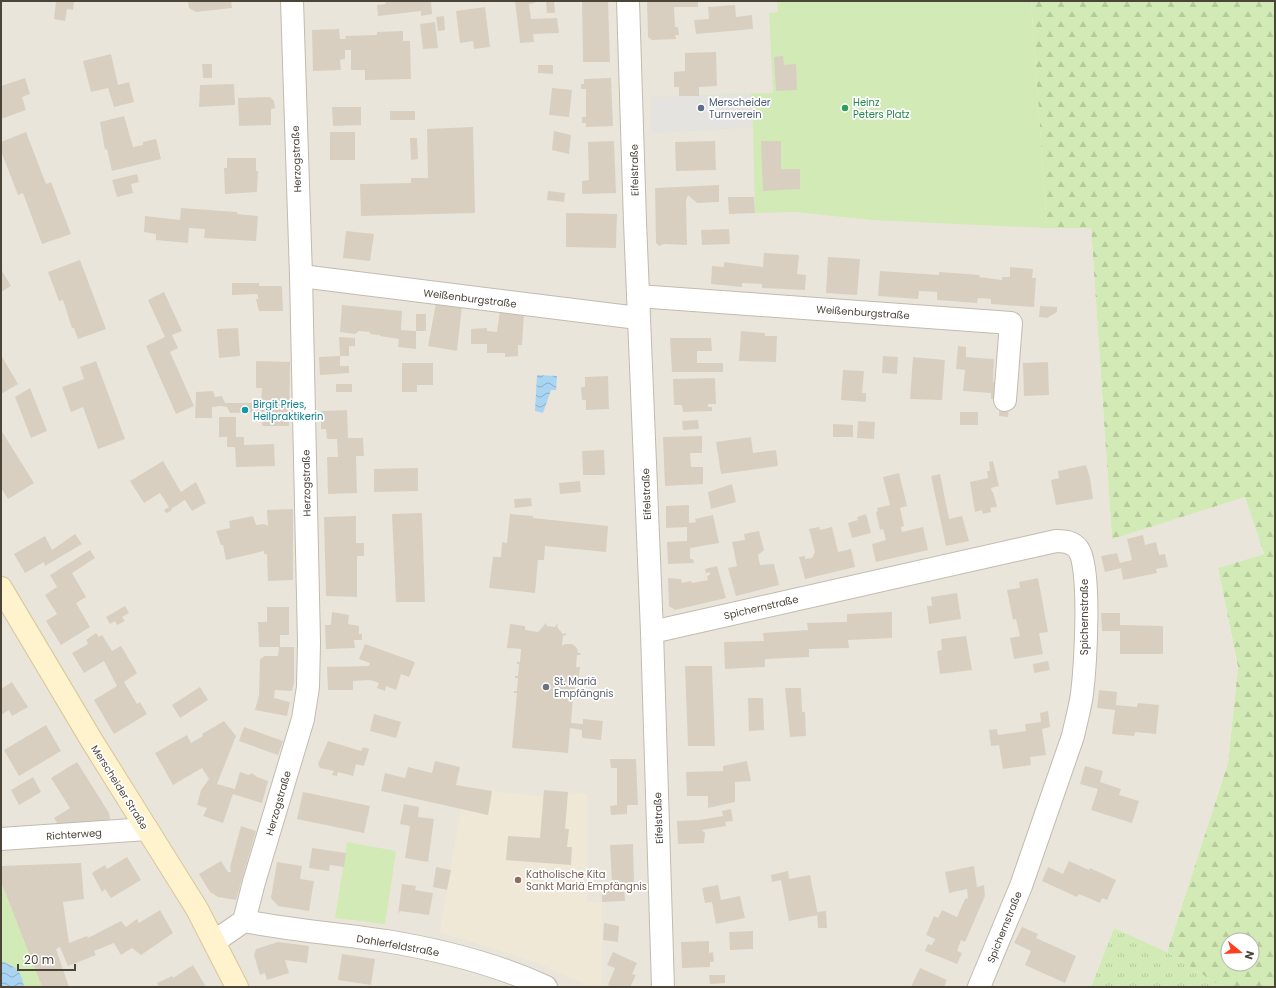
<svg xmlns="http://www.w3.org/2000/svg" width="1276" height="988" font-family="Poppins,sans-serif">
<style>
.residential{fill:#eae5da}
.education{fill:#efe8d6}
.grass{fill:url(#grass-tufts)}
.forest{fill:url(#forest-firs);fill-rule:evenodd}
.park{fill:#d2eab5}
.parking{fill:#e5e3e0}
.water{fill:url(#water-waves)}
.building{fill:#d8cfc1}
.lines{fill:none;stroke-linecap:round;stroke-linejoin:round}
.minor-casing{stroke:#c2bbae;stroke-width:24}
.secondary-casing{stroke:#d6c79b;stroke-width:24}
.minor{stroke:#fff;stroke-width:22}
.secondary{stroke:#fff3cd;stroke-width:22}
.service-dot{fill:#5c6f8a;stroke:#fff;stroke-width:1.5}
.leisure-dot{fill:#2e9e5b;stroke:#fff;stroke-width:1.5}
.culture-dot{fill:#0f9aa8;stroke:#fff;stroke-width:1.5}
.worship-dot{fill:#6b7280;stroke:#fff;stroke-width:1.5}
.education-dot{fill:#8d6e63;stroke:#fff;stroke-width:1.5}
.labels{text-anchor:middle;stroke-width:3.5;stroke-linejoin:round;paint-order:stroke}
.service-label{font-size:10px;fill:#4e5e75;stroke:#fff;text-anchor:start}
.leisure-label{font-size:10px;fill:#27864d;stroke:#fff;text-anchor:start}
.street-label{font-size:10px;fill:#4b4439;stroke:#fff}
.culture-label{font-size:10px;fill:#0d838f;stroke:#fff;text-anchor:start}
.worship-label{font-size:10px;fill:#5b616d;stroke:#fff;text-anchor:start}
.education-label{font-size:10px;fill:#785e54;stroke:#fff;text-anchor:start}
</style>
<defs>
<pattern id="grass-tufts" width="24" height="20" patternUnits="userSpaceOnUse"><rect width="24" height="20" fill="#d2eab5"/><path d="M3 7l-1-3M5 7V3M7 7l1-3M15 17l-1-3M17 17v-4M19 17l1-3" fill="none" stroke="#b6ca9c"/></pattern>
<pattern id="forest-firs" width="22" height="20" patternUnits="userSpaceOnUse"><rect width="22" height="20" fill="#d2eab5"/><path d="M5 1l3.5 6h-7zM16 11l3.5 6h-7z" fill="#b6ca9c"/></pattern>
<pattern id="water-waves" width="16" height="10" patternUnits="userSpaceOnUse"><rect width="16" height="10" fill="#a9d4f2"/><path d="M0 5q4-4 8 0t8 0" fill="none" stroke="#8caec5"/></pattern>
</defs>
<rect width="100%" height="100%" fill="#f6f3ec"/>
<polygon class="residential" points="1,1 1031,1 1047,228 1091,228 1112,538 1245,497 1264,554 1218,568 1238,668 1228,763 1167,952 1114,928 1091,987 42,987 1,882"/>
<polygon class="education" points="544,790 587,794 587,902 602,902 602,987 590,987 535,962 440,932 461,809 488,815 492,791 544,797"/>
<polygon class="grass" points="1114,928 1167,952 1222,987 1091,987"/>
<path class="forest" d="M1031,1h244v986h-53l-55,-35 61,-189 10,-96 -20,-99 46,-14 -19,-57 -133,42 -21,-311h-44zM1228,940h24v24h-24z"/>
<g class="park">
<polygon points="777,1 1031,1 1047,228 872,220 796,212 755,213 753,127 651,133 651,97 773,93 769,13 778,12"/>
<polygon points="347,842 396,851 385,924 335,918"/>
<polygon points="1,882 42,987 1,987"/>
</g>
<polygon class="parking" points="751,94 753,127 651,133 651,97"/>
<g class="water">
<polygon points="537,375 557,376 556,390 551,390 543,413 535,411"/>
<path d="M1,961c16,6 20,10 23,26h-23z"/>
</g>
<g class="building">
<polygon points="56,1 74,2 73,10 67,9 65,21 54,19"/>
<polygon points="188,1 231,1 232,8 196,12 189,8"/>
<polygon points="386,1 431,1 432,14 421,16 421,11 378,16 377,5 385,4"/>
<polygon points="515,1 534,1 535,3 529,4 531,19 557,18 559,33 533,34 534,42 520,43"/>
<polygon points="546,1 554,1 555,13 547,13"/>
<polygon points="582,1 608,1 610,62 583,62"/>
<polygon points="647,1 698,1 698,7 674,7 675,27 678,27 679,35 675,35 676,39 652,40 648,37"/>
<polygon points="735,5 736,17 752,15 753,29 696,34 694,20 709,19 708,7"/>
<polygon points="485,7 490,47 474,49 473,41 460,43 456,11"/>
<polygon points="444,16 445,30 438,31 436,17"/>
<polygon points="435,22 438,48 423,49 420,24"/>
<polygon points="339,29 340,39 346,39 345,36 377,35 377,32 403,31 403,41 410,41 411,79 365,80 365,70 351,70 351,50 345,50 345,59 340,60 341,70 313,71 312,30"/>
<polygon points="716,52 717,86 699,87 699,96 679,96 679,87 674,87 674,72 685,71 685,53"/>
<polygon points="111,54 118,85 129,82 134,102 114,107 108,88 91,92 83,61"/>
<polygon points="783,56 784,65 796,64 797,90 776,91 774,57"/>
<polygon points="202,64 212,64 212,78 203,78"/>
<polygon points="538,65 553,65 553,74 538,73"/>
<polygon points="25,78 30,94 22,97 26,110 1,119 1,86"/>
<polygon points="611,78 613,126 586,127 586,123 582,123 582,117 586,117 586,89 581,89 581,84 584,84 584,79"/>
<polygon points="234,84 235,105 199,107 200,85"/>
<polygon points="552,88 572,90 569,117 549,115"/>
<polygon points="270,97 274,101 275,108 271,109 271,125 239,126 238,98"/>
<polygon points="332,107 361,107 361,125 333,126"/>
<rect x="390" y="111" width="25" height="9"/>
<polygon points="124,116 133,147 143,145 143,142 156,139 161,159 112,171 107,149 105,150 100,122"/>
<polygon points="473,127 475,213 361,216 360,184 411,183 411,178 428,178 427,129"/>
<polygon points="554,131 571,135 569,154 552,150"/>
<polygon points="26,132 46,184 51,182 71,234 42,244 23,193 18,195 1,151 1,142"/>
<rect x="330" y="132" width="25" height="28"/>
<polygon points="410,138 417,138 418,159 411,160"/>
<polygon points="614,141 616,193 582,194 582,181 589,180 588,142"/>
<polygon points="715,141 716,170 676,171 675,142"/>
<polygon points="761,141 781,141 781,169 800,169 800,189 763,191"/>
<polygon points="227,158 256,158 256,171 258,171 257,192 225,194 224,168 227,168"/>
<polygon points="137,174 139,182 131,184 133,193 117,197 112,180"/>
<polygon points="719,185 719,202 697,203 688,195 686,200 687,245 664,244 659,246 656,243 655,188"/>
<polygon points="548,191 565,193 564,202 547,200"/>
<polygon points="728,197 754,197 755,213 729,214"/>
<polygon points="181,208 237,212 237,214 258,216 256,241 204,238 205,229 189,228 188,243 156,240 156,234 144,232 145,216 180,220"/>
<polygon points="566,213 617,214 616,248 566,247"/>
<polygon points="729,229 730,244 702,245 701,230"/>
<polygon points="346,231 374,234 370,261 343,258"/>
<polygon points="764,253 799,255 797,274 806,275 805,290 762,288 762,284 742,283 742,287 711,284 712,266 724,267 724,262 763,267"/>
<polygon points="828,257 860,259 857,295 826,293"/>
<polygon points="80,260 106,329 78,339 74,328 72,328 63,300 59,301 48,272"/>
<polygon points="1010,267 1033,269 1032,278 1036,278 1034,307 991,304 991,299 978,298 977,303 937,300 937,292 919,291 918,299 878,296 880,271 939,275 939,272 980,275 979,277 1002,280 1002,277 1010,277"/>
<polygon points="1,269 11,286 1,292"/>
<polygon points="232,283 259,283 259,286 282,286 283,311 259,311 256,299 258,299 258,294 232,295"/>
<polygon points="164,292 182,331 172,335 178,348 170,352 194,406 176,414 146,346 165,337 148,300"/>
<polygon points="436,303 462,306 457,351 428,346"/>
<polygon points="342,305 402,311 401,330 416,331 416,314 426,314 426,331 416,331 416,349 398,347 399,339 380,336 380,335 370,334 370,332 359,331 355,334 340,332"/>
<polygon points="1040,306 1057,307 1057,312 1047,318 1039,317"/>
<polygon points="500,310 524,312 522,345 518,345 518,356 505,357 505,353 487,353 487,344 471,344 471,329 487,328 487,331 497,332"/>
<polygon points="238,328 240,356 219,358 217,329"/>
<polygon points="741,331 765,333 765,336 777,336 776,362 739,361"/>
<polygon points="339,337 355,338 355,346 349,346 349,356 340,356"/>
<polygon points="670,338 711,338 712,351 697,351 697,363 723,363 723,372 672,372"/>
<polygon points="958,346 966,347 966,357 994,359 993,382 1001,382 1000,399 991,399 991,393 963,391 965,370 956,369"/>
<polygon points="1,355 18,384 1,394"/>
<polygon points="340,356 340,366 349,366 349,373 320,375 319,357"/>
<polygon points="883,356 898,357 897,374 882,373"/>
<polygon points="913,357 945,360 942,400 910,399"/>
<polygon points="96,361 125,439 98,449 83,407 71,412 62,387 84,379 80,367"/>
<polygon points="256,361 290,362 289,426 262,426 262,412 230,413 227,407 221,406 212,407 212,418 195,418 196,392 213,391 215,397 222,396 225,403 261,403 262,388 256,388"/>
<polygon points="1048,362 1049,395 1024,396 1023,363"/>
<polygon points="402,363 433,363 433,385 417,385 417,392 402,392"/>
<polygon points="843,370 864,371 862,393 866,393 866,402 841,400"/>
<polygon points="608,376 609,409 586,410 586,400 582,400 581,387 585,387 585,377"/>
<polygon points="715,378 716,404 708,404 708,407 712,407 712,411 683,412 682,405 674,405 673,379"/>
<rect x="336" y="384" width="16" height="8"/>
<polygon points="30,388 47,431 31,438 15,397"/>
<polygon points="1000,399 1009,400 1008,417 999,416"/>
<polygon points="347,410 348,438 363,438 364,456 356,456 357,493 328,494 327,457 338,457 337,439 327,439 326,429 321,429 321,411"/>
<rect x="960" y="412" width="18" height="13"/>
<polygon points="219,417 236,417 236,437 244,437 244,445 274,444 275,466 236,467 235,447 227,447 227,437 219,437"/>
<polygon points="698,420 699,429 683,430 682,421"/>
<polygon points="858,421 875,422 874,439 857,438"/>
<polygon points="833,424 853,425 853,437 833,437"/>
<polygon points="1,430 34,483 8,499 1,488"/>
<polygon points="702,436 702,453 690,453 691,467 703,467 703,484 665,486 663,437"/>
<polygon points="751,437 753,453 776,450 778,466 721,474 716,442"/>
<polygon points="604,450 605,475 583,475 582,451"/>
<polygon points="163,461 181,492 196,482 206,503 192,511 185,500 171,509 172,510 169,512 166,513 164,510 169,507 160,493 144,503 130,481"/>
<polygon points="993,461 999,486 991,488 992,492 993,492 997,507 990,508 991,512 983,514 982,510 975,512 970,482 988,478 987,471 990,471 989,462"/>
<polygon points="1086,465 1090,478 1093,499 1056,505 1051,480 1059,478 1058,471"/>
<polygon points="418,468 418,491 374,492 374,469"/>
<polygon points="899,473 907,506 900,508 904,526 901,527 902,532 923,527 928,550 876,562 872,544 886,540 883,529 880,530 876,512 878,511 877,508 890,505 883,477"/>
<polygon points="940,474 949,519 962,516 969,541 946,546 931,476"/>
<polygon points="580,481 581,492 560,494 559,483"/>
<polygon points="732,484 736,502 711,509 708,492"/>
<polygon points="531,498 532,506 515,508 514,499"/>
<polygon points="689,505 689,523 696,522 695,519 713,515 719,543 690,548 690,559 693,559 694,563 668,564 667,542 687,541 687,527 666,528 666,506"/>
<polygon points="293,509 293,580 268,581 267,554 264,554 264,551 226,560 223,545 221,545 216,531 230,528 229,521 253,516 256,525 264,524 268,526 267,510"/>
<polygon points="422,513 425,602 396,602 392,514"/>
<polygon points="510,514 533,516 533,518 608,526 606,552 545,546 544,560 538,560 535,593 489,588 493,557 501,557 502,542 507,543"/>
<polygon points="866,514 871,533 852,538 848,523 858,520 857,517"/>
<polygon points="356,516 356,543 364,543 364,556 357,556 357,597 326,596 324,517"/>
<polygon points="819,527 820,530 832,527 838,552 851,549 855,567 805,579 799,557 805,556 805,559 812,558 815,552 809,529"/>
<polygon points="759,531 764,550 758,555 760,565 774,564 779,585 736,596 728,568 737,566 732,542 745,540 744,534"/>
<polygon points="75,534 82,544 45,566 44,562 25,573 14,554 45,536 52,550"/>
<polygon points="1143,535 1145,545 1156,542 1159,555 1165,554 1168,567 1156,569 1157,573 1123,580 1121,568 1105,572 1101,556 1117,553 1120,563 1132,560 1127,539"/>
<polygon points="90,550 95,558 72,573 86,597 76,603 90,627 61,645 46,621 57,614 45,595 57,587 50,575"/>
<polygon points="717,566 726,598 675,610 669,606 668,578 681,579 682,583 691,581 692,583 708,580 707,576 710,575 710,572 706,573 705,569"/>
<polygon points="1038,578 1048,632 1039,633 1043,654 1014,659 1010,638 1020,636 1016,619 1013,620 1007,590 1020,588 1019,582"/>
<polygon points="957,593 961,619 929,624 927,606 932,606 931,597"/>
<polygon points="125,606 129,613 122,617 125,621 117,625 115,621 110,624 106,617"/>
<polygon points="267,607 289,607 289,635 280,635 280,647 294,647 294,683 292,691 275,690 274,698 290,702 287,716 255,710 259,695 260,659 265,656 278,656 279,647 259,647 258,622 267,622"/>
<polygon points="332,612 349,615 348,624 359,626 359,634 362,634 362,640 354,640 355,648 326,649 325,625 331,625"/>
<polygon points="892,612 892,638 848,640 849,648 809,649 809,657 765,659 765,667 725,669 724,642 764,641 763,633 808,630 807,623 847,622 847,614"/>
<polygon points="1101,613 1120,613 1120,625 1163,626 1163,654 1120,654 1120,631 1102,631"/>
<polygon points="546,623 547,626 555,627 557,624 558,625 557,627 563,634 566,633 566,635 563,636 562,646 565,644 572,644 577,648 578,653 581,653 580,655 577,655 576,667 580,667 578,684 575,684 573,696 577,696 576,698 573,698 571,723 583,724 583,719 603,721 601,740 582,738 582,730 570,728 568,753 512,748 517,693 514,693 514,691 517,691 518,678 515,678 515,676 518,676 519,664 517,664 517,662 520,662 521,649 507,648 510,624 525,626 525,630 538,632"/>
<polygon points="96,633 99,637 102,635 112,651 121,646 137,673 124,682 137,704 140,702 147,714 114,734 94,700 117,686 104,661 84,673 72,653 88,644 86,640"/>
<polygon points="966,636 972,670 940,674 937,651 942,650 941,639"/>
<polygon points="365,644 415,662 409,677 401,674 396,690 386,686 385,691 377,688 379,683 370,680 353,681 353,690 328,690 327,667 369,666 370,663 359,659"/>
<polygon points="1048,661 1050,670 1034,673 1033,664"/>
<polygon points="685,666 712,666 715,746 688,746"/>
<polygon points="12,682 28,707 12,716 9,710 1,715 1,689"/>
<polygon points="200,687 208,700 180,718 172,705"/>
<polygon points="785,688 801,688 802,712 805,712 806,736 790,737"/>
<polygon points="1099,690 1117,692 1116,705 1137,707 1138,703 1159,705 1156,734 1135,732 1134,736 1112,734 1115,710 1097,708"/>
<polygon points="748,698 763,698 764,730 749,731"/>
<polygon points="1048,711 1050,727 1042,729 1046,755 1030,757 1031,765 1003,769 999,745 991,746 989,730 997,729 998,735 1026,731 1025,724 1041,722 1040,713"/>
<polygon points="374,714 401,722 396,738 370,731"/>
<polygon points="224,721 236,736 217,784 235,789 240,772 249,775 252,773 257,777 268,781 262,803 233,794 223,823 203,816 207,808 197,805 201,790 209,779 202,768 173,785 155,753 187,735 191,743 203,736 202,734"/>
<polygon points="46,725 61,751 19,776 4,750"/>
<polygon points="244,727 283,741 278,755 239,741"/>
<polygon points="328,741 361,751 363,747 369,749 364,766 356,764 353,776 338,772 337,776 332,775 334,771 320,768 318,764"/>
<polygon points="610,759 636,759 638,805 627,805 627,814 611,815 610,806 617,805 617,768 611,768"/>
<polygon points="435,761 460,767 456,785 492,791 488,815 381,791 385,773 405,778 408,767 432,773"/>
<polygon points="747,761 751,781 735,782 735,802 708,808 708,796 687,796 686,772 723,771 723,766"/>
<polygon points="77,762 109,813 110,818 108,822 59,826 54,818 70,808 51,778"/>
<polygon points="1085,766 1103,771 1100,782 1121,789 1119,795 1139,801 1132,823 1091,810 1098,789 1080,784"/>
<polygon points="33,777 41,792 19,805 11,790"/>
<polygon points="544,790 568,792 565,829 569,829 567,847 572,847 571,865 506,860 508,836 540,838"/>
<polygon points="303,792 370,806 364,833 297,819"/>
<polygon points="404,804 419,807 418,817 434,819 428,862 405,858 410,826 400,824"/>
<polygon points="731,809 733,821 725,822 726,826 702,830 705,833 704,843 678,844 677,821 699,820 723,816 722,811"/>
<polygon points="241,826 256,831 236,900 218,897 210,892 199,874 221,861 228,872 231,872 230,867"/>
<polygon points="633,844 634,883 624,884 625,901 602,902 602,884 612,884 610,845"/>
<polygon points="312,848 346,853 344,867 330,865 329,871 309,868"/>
<polygon points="127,857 141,880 111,898 105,889 102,892 92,873 105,865 107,869"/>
<polygon points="1069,861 1089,870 1090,868 1116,880 1107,900 1102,898 1100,903 1079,894 1077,897 1042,881 1048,867 1063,874"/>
<polygon points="277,862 302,866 300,879 314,881 309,911 278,906 271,898"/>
<polygon points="81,863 84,899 63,902 69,943 87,936 88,938 121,921 126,927 137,919 139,923 160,910 173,933 141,955 132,948 121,955 114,943 94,951 96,955 68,966 60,947 56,949 69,987 42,987 1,882 1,866"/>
<polygon points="974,866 977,887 984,885 985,896 965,942 961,940 957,951 962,953 957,964 925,951 928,944 932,945 935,939 926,935 934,916 938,918 942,910 957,917 965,899 968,898 967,889 949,893 945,872"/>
<polygon points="436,867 451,870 447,890 433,887"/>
<polygon points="788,871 789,879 810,875 818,915 789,921 781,880 772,882 771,875"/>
<polygon points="402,884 416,886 415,890 433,893 429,915 400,911 398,914"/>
<polygon points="718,885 721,900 740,896 745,918 716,924 712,902 705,903 702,888"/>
<polygon points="826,911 827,928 818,928 817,912"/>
<polygon points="604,923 619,926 618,942 603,940"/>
<polygon points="1022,927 1038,934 1036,938 1076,956 1065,983 1025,965 1031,951 1014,943"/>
<polygon points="753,931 753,949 730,950 729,932"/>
<polygon points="709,941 709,953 713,952 714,962 710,962 710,967 682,968 681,942"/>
<polygon points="278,942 309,946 307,963 285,960 289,973 267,980 265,973 260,975 254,955 256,949"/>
<polygon points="613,952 637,963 632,974 636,975 630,987 613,987 608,985 615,968 607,965"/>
<polygon points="342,954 375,959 371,985 338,980"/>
<polygon points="193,965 206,987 159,987 157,983 172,976 173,978"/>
<polygon points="920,968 947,980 944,987 911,987"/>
<polygon points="709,975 725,975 725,983 710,984"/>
</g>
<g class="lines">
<defs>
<g id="minor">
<polyline points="628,1 635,222 652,632 663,987"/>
<polyline points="301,276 638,318"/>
<polyline points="638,296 1011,323 1005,400"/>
<path d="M652,632l404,-91c9,0 17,1 22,8 14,17 7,120 4,145 -2,14 -6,28 -9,42l-52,150 -42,101"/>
<polyline points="1,839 147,829"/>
<path d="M244,921c47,9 95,13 142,20 55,9 110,23 160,46"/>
<polyline points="215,941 244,921 254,882 303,719 308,687 309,642 301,276 292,1"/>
</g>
<polyline id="secondary" points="1,588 92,741 197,909 237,987"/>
</defs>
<use href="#minor" class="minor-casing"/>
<use href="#secondary" class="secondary-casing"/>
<use href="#minor" class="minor"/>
<use href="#secondary" class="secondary"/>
</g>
<circle class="service-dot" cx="701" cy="108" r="4"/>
<circle class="leisure-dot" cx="845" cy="108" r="4"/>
<circle class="culture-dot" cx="245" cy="410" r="4"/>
<circle class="worship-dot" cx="546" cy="687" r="4"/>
<circle class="education-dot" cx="518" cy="880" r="4"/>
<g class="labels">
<g class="service-label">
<text x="709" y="106">Merscheider<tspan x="709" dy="12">Turnverein</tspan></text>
</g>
<g class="leisure-label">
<text x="853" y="106">Heinz<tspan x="853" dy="12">Peters Platz</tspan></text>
</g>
<g class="street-label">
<text transform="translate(296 159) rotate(-92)" y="4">Herzogstraße</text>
<text transform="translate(634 170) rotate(-91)" y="4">Eifelstraße</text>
<text transform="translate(470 298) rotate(7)" y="4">Weißenburgstraße</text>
<text transform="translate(863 312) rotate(4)" y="4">Weißenburgstraße</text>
<text transform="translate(306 483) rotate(-91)" y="4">Herzogstraße</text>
<text transform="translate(646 494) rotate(-92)" y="4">Eifelstraße</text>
<text transform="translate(761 607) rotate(-13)" y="4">Spichernstraße</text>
<text transform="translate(1084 617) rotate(-90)" y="4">Spichernstraße</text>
<text transform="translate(120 787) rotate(58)" y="4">Merscheider Straße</text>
<text transform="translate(278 803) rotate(-74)" y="4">Herzogstraße</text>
<text transform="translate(658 818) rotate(-92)" y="4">Eifelstraße</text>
<text transform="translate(74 834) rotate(-4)" y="4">Richterweg</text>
<text transform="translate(1004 927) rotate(-68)" y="4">Spichernstraße</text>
<text transform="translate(398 945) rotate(10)" y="4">Dahlerfeldstraße</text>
</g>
<g class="culture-label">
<text x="253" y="408">Birgit Pries,<tspan x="253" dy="12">Heilpraktikerin</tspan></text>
</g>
<g class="worship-label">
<text x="554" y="685">St. Mariä<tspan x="554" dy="12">Empfängnis</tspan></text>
</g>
<g class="education-label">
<text x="526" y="878">Katholische Kita<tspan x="526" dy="12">Sankt Mariä Empfängnis</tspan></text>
</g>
</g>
<rect width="1276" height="988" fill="none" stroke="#4b4439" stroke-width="4"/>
<g transform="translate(1240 952) rotate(108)"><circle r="19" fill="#ffffff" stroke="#b7b4b0"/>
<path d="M0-3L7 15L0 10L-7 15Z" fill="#fc3f1d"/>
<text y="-6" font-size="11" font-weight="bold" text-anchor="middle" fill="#4b4439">N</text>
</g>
<path d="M18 964v6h57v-6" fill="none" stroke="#4b4439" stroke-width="2"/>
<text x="24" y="964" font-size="12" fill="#4b4439" stroke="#ffffff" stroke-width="3" paint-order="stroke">20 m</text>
</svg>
